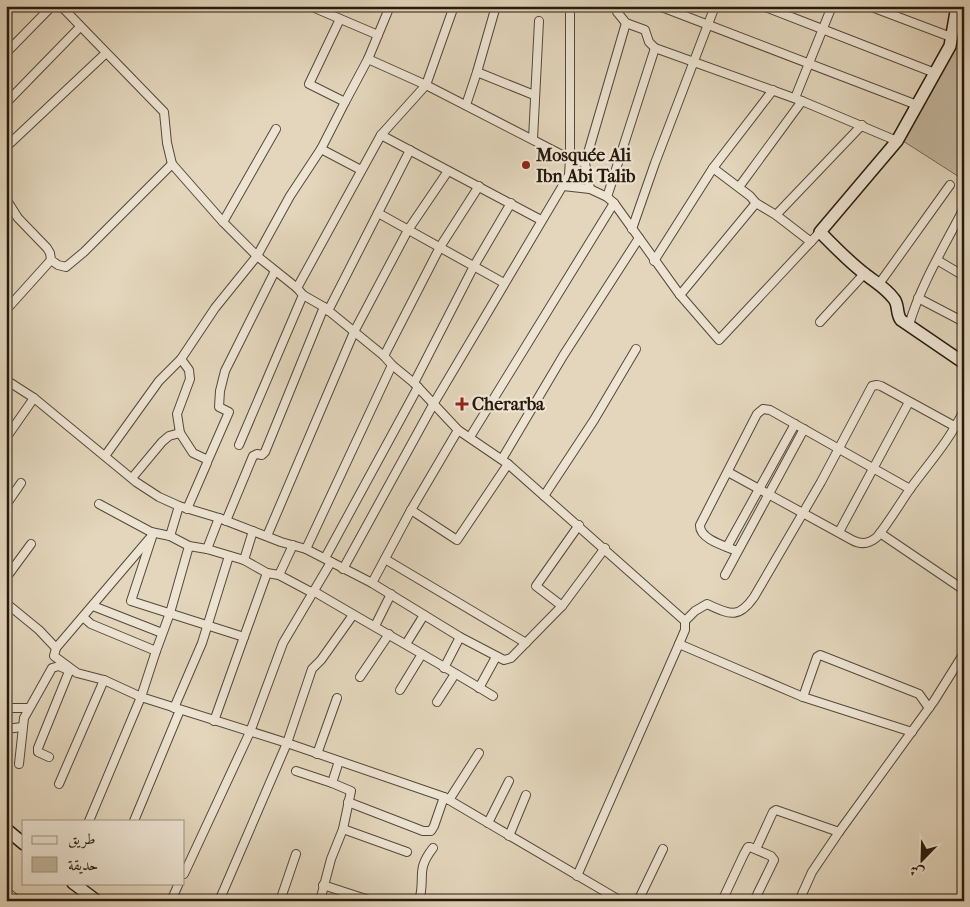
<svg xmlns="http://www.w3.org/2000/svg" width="970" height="907" font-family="'IM FELL French Canon',Amiri,serif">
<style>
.green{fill:#c3b69e;stroke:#746855}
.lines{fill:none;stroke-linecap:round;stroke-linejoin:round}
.street-casing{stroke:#554838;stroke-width:10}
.secondary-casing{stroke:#26190c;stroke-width:14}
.street{stroke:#ede4d3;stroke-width:8}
.secondary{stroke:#ede4d3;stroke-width:11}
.poi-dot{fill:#8f2418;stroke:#ede4d3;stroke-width:2}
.labels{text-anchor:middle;stroke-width:4.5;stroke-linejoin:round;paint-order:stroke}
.poi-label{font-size:18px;font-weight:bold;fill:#26190c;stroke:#ede4d3;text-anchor:start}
</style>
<rect width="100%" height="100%" fill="#e3d6bc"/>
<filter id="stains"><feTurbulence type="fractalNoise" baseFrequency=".004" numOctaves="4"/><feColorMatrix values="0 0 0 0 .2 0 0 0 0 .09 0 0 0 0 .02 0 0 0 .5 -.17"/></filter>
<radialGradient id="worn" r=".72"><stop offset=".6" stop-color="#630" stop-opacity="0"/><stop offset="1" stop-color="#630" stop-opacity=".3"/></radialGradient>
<polygon class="green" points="964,27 964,180 903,141 950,46"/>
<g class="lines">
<defs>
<g id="street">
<polyline points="61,6 164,112 167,143 172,164 223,222 257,256 297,288 303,295 324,307 384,356 392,365 414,383 458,430 508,464 685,621 685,630 679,644 577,876"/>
<polyline points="310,6 378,35"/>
<polyline points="619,6 617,12 626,23 645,30 649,42 655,48"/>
<polyline points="659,6 917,105"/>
<polyline points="763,6 935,73"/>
<polyline points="869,6 951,37"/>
<polyline points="6,8 8,6"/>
<polyline points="570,14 570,159 585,163"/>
<polyline points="340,19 309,84 345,102 368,59 390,6"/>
<polyline points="6,53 52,6"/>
<polyline points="477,72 534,95"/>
<polyline points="795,98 832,6"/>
<polyline points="6,103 80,27"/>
<polyline points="466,105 477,72 496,6"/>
<polyline points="381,135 541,220"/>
<polyline points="533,139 539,21"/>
<polyline points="6,147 106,53"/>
<polyline points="321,149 361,170"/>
<polyline points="713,168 750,196 756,203 776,215 811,242"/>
<polyline points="563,186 590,189 607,197 655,48 802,101 897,141"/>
<polyline points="739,187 802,101"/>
<polyline points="590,189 585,163 626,23"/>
<polyline points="607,197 614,203 680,295 719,340 820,232"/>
<polyline points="6,199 18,218 47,248 50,253 51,260 58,265 66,267 84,252 172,164"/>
<polyline points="378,213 504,283"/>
<polyline points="776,215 862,125"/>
<polyline points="223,222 276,129"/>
<polyline points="632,229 655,163 715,6"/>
<polyline points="937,260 964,276"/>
<polyline points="654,261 713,168 773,90"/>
<polyline points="275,271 225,371 220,391 219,407 229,412 208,460 193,453 180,433 177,414 190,379 189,370 181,359 215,308 257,256 290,196 321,149 345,102"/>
<polyline points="879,284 950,185"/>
<polyline points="297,288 381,135 426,85 454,6"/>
<polyline points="680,295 756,203"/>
<polyline points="918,298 964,322"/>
<polyline points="6,310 51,260"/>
<polyline points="328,311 410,150"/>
<polyline points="820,322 864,274"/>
<path d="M909,325c12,-41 35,-78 55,-117"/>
<polyline points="384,356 440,247 479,186"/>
<polyline points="6,380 34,398 136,482 159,497 179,506 219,518 281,542 306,549 372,583 460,637 504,660 511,658 562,606 605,548"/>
<polyline points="414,383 474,266 511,203"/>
<polyline points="470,437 614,203"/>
<polyline points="6,438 34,398"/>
<polyline points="239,445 303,295"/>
<polyline points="105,456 159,381 181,359"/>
<polyline points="502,459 563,356 639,238"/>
<path d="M728,472l124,68c9,5 17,4 25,-3 12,-15 22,-32 33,-48 19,-26 40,-49 54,-79"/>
<polyline points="132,478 162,442 169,436 180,433"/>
<polyline points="544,496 594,420 636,349"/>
<path d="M99,504l52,28 19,4 19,10 18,3 37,11 23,13 12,2 30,16 6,1c59,35 119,68 178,104"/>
<polyline points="6,505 21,483"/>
<polyline points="187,509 207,463"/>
<polyline points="411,510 457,540 508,464"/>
<polyline points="226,521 253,456 257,454 262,455 265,452 324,307"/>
<polyline points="151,532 152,537 131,601 244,637 267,573"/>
<polyline points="839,532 909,402"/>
<polyline points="880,533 964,590"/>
<polyline points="170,536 179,506"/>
<polyline points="267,536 354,332 408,230 448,171"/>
<polyline points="727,547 795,424"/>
<polyline points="207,549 219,518"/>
<polyline points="306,549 392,365"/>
<path d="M737,551c-12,-5 -38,-12 -37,-26l57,-111 6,-5 7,1 140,79"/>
<polyline points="325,558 418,387"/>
<polyline points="385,559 526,643"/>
<polyline points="244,560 253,531"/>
<polyline points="343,569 434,403 569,175 570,159 426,85 368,59"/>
<polyline points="279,575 293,545"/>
<polyline points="725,575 804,429"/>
<polyline points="6,578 31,544"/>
<polyline points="372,583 411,510 458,430"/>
<polyline points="6,603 39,630 56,648 54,656 77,673 104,680 141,697 287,743 444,797 621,901"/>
<polyline points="93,606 162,633"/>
<polyline points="562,606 536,586 579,525"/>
<polyline points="83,617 91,624 156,651 170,613 189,546"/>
<path d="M685,621l10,-10 12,-7c22,10 31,16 47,-7l67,-115 51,-96 5,-1 4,1 75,41"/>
<polyline points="375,626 391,594"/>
<polyline points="406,644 424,615"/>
<polyline points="679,644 803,697 912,732"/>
<polyline points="56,648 149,539"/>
<polyline points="444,668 460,637"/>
<polyline points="360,677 389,634"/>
<polyline points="479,688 496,657"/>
<polyline points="400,690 422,654"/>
<polyline points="803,697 817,657 820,655 919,694 929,708"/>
<polyline points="437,702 455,674"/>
<polyline points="6,708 28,708"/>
<polyline points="174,708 202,643 229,556"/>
<polyline points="214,721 244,637"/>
<polyline points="6,729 22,727"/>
<polyline points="317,754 337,698"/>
<polyline points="49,757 38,752 38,748 70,669"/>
<polyline points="19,764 24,718 52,668 59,666 68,670"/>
<polyline points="296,771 332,783 351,791 343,829 331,859 320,901"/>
<polyline points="332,783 339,761"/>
<polyline points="59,784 104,680"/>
<polyline points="449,800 479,753"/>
<polyline points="348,802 423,831 431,831 434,826 444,797"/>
<polyline points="89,821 141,697 156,651"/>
<polyline points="134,821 180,710"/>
<polyline points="488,823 509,781"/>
<polyline points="343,829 407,852"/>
<polyline points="509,836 526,795"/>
<polyline points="756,849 773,812 776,810 839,832"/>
<polyline points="184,874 250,732 283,643 331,562"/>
<polyline points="323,885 372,901"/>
<polyline points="6,891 18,901"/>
<polyline points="171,901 179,883"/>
<polyline points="219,901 287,743 312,669 321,660 353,615"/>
<polyline points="280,901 296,854"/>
<path d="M419,901c7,-24 -4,-30 14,-53"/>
<polyline points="638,901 663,849"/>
<polyline points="722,901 744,854 748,847 750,847 771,856 774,860 754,901"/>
<polyline points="799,901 812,872 839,832 934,701 964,653"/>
</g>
<g id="secondary">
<path d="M957,6l-7,40 -53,95 -77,91c14,14 29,30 45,42 10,8 21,14 29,25 5,6 2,15 7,21l63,43"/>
<polyline points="6,829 24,844"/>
<polyline points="73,883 97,901"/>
</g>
</defs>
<use href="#street" class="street-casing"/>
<use href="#secondary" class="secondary-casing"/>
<use href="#street" class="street"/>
<use href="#secondary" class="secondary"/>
</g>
<g class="poi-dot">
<circle cx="526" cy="165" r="5"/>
<path d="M459.5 396.5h5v5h5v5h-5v5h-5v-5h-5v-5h5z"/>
</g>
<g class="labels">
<g class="poi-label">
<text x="536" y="161">Mosquée Ali<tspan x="536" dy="21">Ibn Abi Talib</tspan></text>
<text x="472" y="410">Cherarba</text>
</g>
</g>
<rect width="970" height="907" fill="none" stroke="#e3d6bc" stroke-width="25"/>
<rect x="8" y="8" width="955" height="892" fill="none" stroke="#26190c" stroke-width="2.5"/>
<rect x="12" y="12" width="945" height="882" fill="none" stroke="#26190c"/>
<rect x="22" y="820" width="162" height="65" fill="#ede4d3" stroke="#9d9383"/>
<rect x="32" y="836" width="25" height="8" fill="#ede4d3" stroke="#9d9383"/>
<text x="68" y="844" font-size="15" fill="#26190c">طريق</text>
<rect x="32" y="857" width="25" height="15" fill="#c3b69e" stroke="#9d9383"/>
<text x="68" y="870" font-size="15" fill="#26190c">حديقة</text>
<g transform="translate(922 860) rotate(203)" stroke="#ede4d3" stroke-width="4" paint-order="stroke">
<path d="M0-4L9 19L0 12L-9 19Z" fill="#26190c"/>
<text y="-8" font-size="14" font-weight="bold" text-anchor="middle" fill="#26190c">ش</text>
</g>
<rect width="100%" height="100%" filter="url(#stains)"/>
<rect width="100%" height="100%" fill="url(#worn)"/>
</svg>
